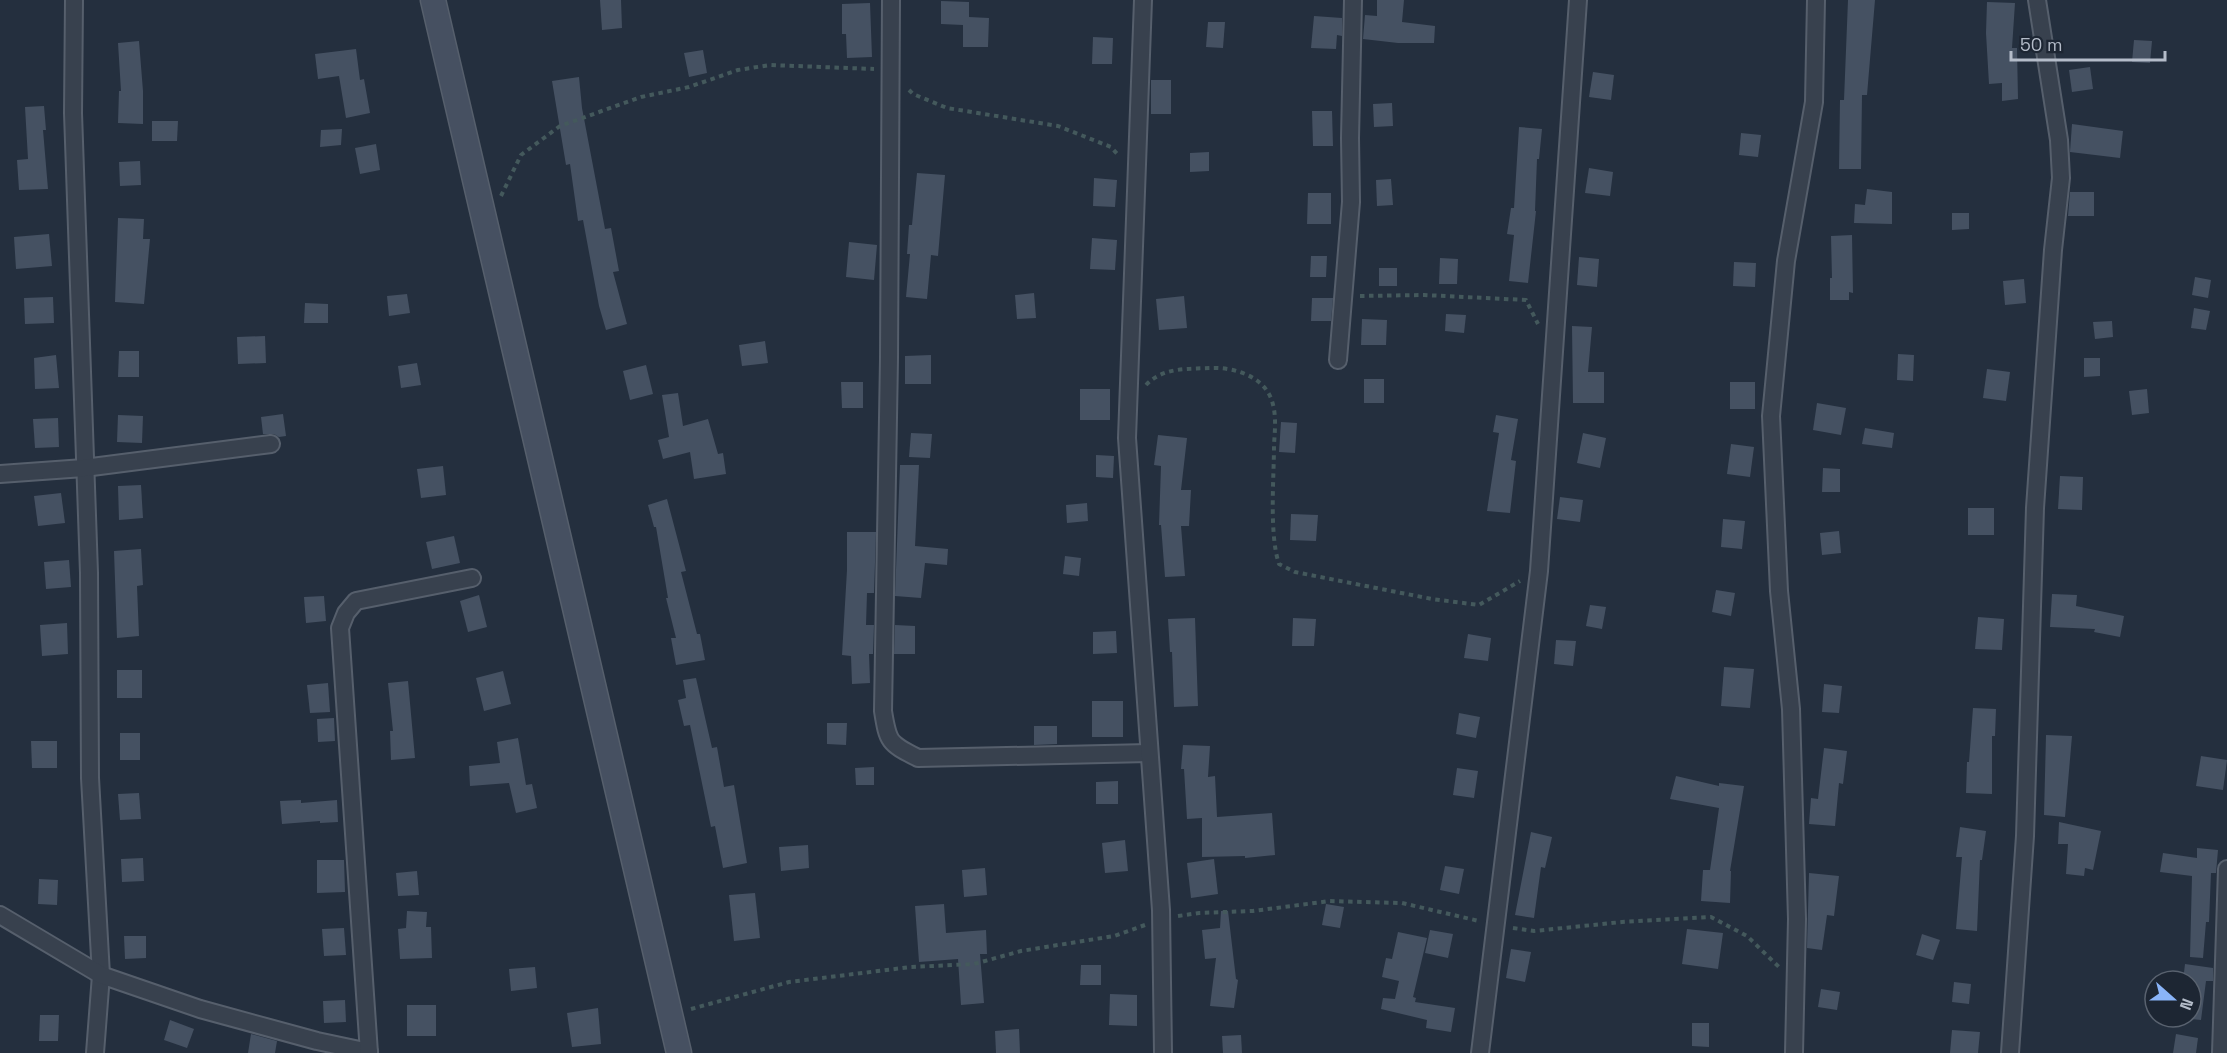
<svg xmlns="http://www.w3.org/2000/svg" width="2227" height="1053" font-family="'Space Grotesk',sans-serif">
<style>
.building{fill:#455162}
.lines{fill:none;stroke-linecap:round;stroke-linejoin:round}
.minor-casing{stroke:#565f6c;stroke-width:20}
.secondary-casing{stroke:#565f6c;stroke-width:27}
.path{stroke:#44595c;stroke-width:4;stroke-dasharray:4.5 4.5;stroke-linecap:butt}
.minor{stroke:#38414e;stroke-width:16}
.secondary{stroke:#465061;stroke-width:24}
</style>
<rect width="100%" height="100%" fill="#242f3e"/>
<g class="building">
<polygon points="600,0 621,0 622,28 602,30"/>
<polygon points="1377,0 1404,0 1402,22 1435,26 1434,43 1398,43 1363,39 1365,15 1377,16"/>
<polygon points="1848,0 1875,0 1867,95 1862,95 1861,169 1839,169 1840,100 1844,100"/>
<polygon points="941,1 969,2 969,17 989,18 988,47 963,47 963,25 941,24"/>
<polygon points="1987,2 2015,3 2012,48 2017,48 2018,99 2002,101 2002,83 1989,84 1986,33"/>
<polygon points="870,3 872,57 847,58 846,34 842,34 842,4"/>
<polygon points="1314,16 1342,18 1342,36 1337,35 1336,49 1311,48"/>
<polygon points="1208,22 1225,22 1223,48 1206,47"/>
<polygon points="1093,37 1113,38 1112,64 1092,64"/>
<polygon points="2134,40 2152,41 2150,63 2132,62"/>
<polygon points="139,41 143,91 143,124 118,123 119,91 121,91 118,43"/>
<polygon points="356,49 360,80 364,79 370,113 346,118 339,76 318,79 315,54"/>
<polygon points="703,50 707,73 689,77 684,53"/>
<polygon points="2090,67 2093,89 2072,92 2069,70"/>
<polygon points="1593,72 1614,75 1611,100 1589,97"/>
<polygon points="579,77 582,108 605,229 611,228 619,271 613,272 627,324 606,330 599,306 583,220 578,221 570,164 566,165 552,81"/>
<rect x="1151" y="80" width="20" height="34"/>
<polygon points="1392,103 1393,126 1374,127 1373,104"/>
<polygon points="44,106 46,130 43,130 48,189 19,190 17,160 28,159 25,107"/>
<polygon points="1312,111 1332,111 1333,146 1313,146"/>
<polygon points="152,121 178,121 177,141 152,141"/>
<polygon points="2072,124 2123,131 2120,158 2070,152"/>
<polygon points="1519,127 1542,129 1539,159 1537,159 1535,211 1536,211 1528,283 1509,281 1514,235 1507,234 1511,208 1514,208"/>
<polygon points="342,129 341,145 320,147 321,130"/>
<polygon points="1741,133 1761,135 1758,157 1739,155"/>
<polygon points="376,144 380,170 360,174 355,148"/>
<polygon points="1209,152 1209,171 1190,172 1190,153"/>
<polygon points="140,161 141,185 120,186 119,162"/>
<polygon points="1589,168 1613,172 1610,196 1585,193"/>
<polygon points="917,173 945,175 938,256 931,255 927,299 906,297 910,254 907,254 909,225 912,225"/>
<polygon points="1094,178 1117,180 1115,207 1093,206"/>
<polygon points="1391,179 1393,205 1377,206 1376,180"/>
<polygon points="1867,189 1892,192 1892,224 1854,223 1855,204 1865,205"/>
<polygon points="2070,192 2094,192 2094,216 2068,216"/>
<polygon points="1308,193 1331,193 1331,224 1307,224"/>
<polygon points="1952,213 1969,213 1969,229 1952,230"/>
<polygon points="118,218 144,219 143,239 150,239 144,304 115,302"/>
<polygon points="49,234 52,266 16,269 14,237"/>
<polygon points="1852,235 1853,293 1849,292 1849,300 1830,300 1830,278 1832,278 1831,236"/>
<polygon points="1092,238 1117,240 1115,270 1090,269"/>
<polygon points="849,242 877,245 874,280 846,277"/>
<polygon points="1311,256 1327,256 1326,277 1310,277"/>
<polygon points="1579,257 1599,259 1597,287 1577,285"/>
<polygon points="1440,258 1458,259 1457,284 1439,284"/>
<polygon points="1734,262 1756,263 1755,287 1733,286"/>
<rect x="1379" y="268" width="18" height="18"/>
<polygon points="2195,277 2211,280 2208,298 2192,295"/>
<polygon points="2024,279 2026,303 2005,305 2003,281"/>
<polygon points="1034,293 1036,318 1017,319 1015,295"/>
<polygon points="407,294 410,313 389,316 387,296"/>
<polygon points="1184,296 1187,328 1159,330 1156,299"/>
<polygon points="53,297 54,323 25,324 24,298"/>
<polygon points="1312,298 1333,298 1331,321 1311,321"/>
<polygon points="305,303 328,304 328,323 304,323"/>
<polygon points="2194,308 2210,311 2206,330 2191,328"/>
<polygon points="1446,314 1466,315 1464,333 1445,331"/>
<polygon points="1362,319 1387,320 1386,345 1361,345"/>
<polygon points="2112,321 2113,337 2095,339 2093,322"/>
<polygon points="1572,326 1592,327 1588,372 1604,372 1604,403 1573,403"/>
<polygon points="265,336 266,363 238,364 237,337"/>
<polygon points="765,341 768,363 742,366 739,345"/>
<polygon points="119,351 139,351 139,377 118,377"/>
<polygon points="1898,354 1914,355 1913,381 1897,380"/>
<polygon points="56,355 59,388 35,389 34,358"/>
<polygon points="931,355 931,384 905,384 905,356"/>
<polygon points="2084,358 2100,358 2100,376 2084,377"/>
<polygon points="417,363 421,385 401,388 398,366"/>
<polygon points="646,365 653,394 630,400 623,371"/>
<polygon points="1987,369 2010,372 2006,401 1983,398"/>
<rect x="1364" y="379" width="20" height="24"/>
<polygon points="841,382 863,382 863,408 842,408"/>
<rect x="1730" y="382" width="25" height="27"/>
<rect x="1080" y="389" width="30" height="31"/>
<polygon points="2147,389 2149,413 2132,415 2129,391"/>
<polygon points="678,393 683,426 708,419 718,454 723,453 726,474 694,479 690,452 663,459 658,440 669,437 662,395"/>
<polygon points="1817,403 1846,408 1841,435 1813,430"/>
<polygon points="283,414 286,436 279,437 274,434 263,434 261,417"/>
<polygon points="118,415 143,416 142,443 117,442"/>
<polygon points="1496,415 1518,419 1511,460 1516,461 1510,513 1487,511 1499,433 1493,432"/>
<polygon points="58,418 59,447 35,448 33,419"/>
<polygon points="1281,422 1297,423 1295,453 1279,452"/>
<polygon points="1865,428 1894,433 1892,448 1862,444"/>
<polygon points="911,433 932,434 930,458 909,457"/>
<polygon points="1583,433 1606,438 1600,468 1577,463"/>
<polygon points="1158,435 1187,438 1181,490 1191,490 1189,526 1181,526 1185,576 1165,577 1161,525 1159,525 1161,466 1154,465"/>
<polygon points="1731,444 1754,447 1750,477 1727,474"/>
<polygon points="1096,455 1114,456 1113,478 1096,477"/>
<polygon points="900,465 919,465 915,546 948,549 947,565 925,563 921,598 895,596"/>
<polygon points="443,466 446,495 421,498 417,469"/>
<polygon points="1823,468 1840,469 1840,492 1822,492"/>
<polygon points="2060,476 2083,477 2082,510 2058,509"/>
<polygon points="141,485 143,518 119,520 118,486"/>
<polygon points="61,493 65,523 38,526 34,496"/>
<polygon points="1560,497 1583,500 1580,522 1557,519"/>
<polygon points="667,499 686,571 681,572 697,634 700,634 705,660 676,665 671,638 676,638 666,598 668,598 656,527 654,527 648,505"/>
<polygon points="1087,503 1088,521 1067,523 1066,505"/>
<rect x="1968" y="508" width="26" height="27"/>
<polygon points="1291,514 1318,515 1316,541 1290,540"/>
<polygon points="1723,519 1745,521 1742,549 1721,547"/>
<polygon points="1839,531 1841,553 1822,555 1820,533"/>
<polygon points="847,532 876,532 874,593 867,593 866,625 874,625 873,654 869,654 870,683 852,684 851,656 842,655 847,570"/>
<polygon points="454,536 460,563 432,569 426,542"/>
<polygon points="141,549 143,585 137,586 139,636 117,638 114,551"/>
<polygon points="1065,556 1081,558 1079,576 1063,574"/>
<polygon points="69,560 71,587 46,589 44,562"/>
<polygon points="1716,590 1735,593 1731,616 1712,612"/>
<polygon points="2052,594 2077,595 2076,606 2124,616 2120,637 2094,632 2095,629 2050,627"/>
<polygon points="479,595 487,627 468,632 460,601"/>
<polygon points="324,596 326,621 306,623 304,597"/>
<polygon points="1590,605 1606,607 1602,629 1586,626"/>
<polygon points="1978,617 2004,619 2002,650 1975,649"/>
<polygon points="1195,618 1198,706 1174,707 1172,652 1170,652 1168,619"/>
<polygon points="1293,618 1316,619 1314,646 1292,646"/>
<polygon points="67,623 68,654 42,656 40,625"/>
<polygon points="895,625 915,626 915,654 894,654"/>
<polygon points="1116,631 1117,653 1093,654 1093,632"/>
<polygon points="1468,634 1491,638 1488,661 1464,658"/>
<polygon points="1556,640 1576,641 1573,666 1554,664"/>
<polygon points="1724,667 1754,669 1750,708 1721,706"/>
<rect x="117" y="670" width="25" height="28"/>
<polygon points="503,671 511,704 484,711 476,678"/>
<polygon points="696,678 712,748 717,747 724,787 734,785 747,863 723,868 715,826 711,827 690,725 684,726 678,700 686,698 683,680"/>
<polygon points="408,681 415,758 391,760 390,731 393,731 388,683"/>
<polygon points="328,683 330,712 310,713 307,685"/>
<polygon points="1824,684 1842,686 1839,713 1822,712"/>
<rect x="1092" y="701" width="31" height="36"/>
<polygon points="1973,708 1996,709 1995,736 1992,736 1992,794 1966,793 1967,762 1969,762"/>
<polygon points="1459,713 1480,717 1476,738 1456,734"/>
<polygon points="334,718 335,741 318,742 317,719"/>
<polygon points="827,723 847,723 846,745 827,744"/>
<polygon points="1034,726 1057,726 1057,744 1034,745"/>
<rect x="120" y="733" width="20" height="27"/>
<polygon points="2046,735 2072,736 2065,817 2044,815"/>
<polygon points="518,738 526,785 532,784 537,808 516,813 509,783 470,786 469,766 500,763 497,742"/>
<polygon points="31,741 57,741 57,768 32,768"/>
<polygon points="1183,745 1210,746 1208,777 1215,776 1217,817 1272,813 1275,855 1245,858 1245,856 1202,857 1202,818 1187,819 1184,769 1181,769"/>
<polygon points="1824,748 1847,751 1843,784 1839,783 1835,826 1809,824 1811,798 1818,799"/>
<polygon points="2201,756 2227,760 2223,790 2196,786"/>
<polygon points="874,767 874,785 856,785 855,768"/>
<polygon points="1457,768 1478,771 1474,798 1453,795"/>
<polygon points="1676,776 1719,786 1719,783 1744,786 1730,871 1731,871 1730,903 1701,901 1703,870 1710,870 1719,808 1670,799"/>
<polygon points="1118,781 1118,804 1096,804 1096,782"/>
<polygon points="139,793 141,819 120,820 118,794"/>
<polygon points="301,800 301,803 337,800 338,822 320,823 320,821 282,824 280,801"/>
<polygon points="2059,822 2101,831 2093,870 2085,868 2084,876 2066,874 2068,844 2058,844"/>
<polygon points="1960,827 1986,831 1982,860 1980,860 1977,931 1956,929 1962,857 1956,857"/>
<polygon points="1531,832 1552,837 1545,868 1541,867 1534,918 1515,915"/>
<polygon points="1125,840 1128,871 1105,873 1102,843"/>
<polygon points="808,845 809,868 781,871 779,847"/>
<polygon points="2197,848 2218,850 2216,873 2211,873 2209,922 2206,922 2203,958 2190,957 2192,876 2160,872 2163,853 2197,858"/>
<polygon points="143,858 144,881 122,882 121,859"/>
<polygon points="1214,859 1218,894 1191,898 1187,863"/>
<polygon points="317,860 344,860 345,892 317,893"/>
<polygon points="1445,866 1464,869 1459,894 1440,890"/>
<polygon points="985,868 987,895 964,897 962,870"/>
<polygon points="417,871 419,895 398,896 396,873"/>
<polygon points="1809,873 1839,876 1834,916 1827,915 1822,950 1807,948"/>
<polygon points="39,879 58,880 57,905 38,904"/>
<polygon points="755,893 760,938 734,941 729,895"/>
<polygon points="944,904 946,933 986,930 987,954 980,954 984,1003 961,1005 958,959 919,962 915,906"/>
<polygon points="1326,904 1344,907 1340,928 1322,925"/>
<polygon points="407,911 427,912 426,927 431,927 432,958 400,959 398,929 406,928"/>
<polygon points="1221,911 1228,911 1236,979 1238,980 1234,1008 1210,1006 1216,958 1205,959 1202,930 1220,928"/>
<polygon points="344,928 346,955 324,956 322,929"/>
<polygon points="1687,929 1723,933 1718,969 1682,964"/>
<polygon points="1430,930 1453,934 1448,958 1425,953"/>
<polygon points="1398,932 1427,938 1413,997 1416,998 1415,1002 1455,1008 1451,1032 1426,1028 1427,1020 1381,1009 1383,998 1395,999 1399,981 1382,977 1386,958 1392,959"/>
<polygon points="1922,934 1940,940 1933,960 1916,955"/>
<polygon points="124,936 146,936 146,958 125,959"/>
<polygon points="1511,949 1531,952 1525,982 1506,978"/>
<polygon points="2185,964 2213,968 2213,981 2206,981 2201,1020 2191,1019 2191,981 2183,981"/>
<polygon points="1081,965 1101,965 1101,985 1080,985"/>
<polygon points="535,967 537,988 511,991 509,969"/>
<polygon points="1954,982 1971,984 1969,1004 1952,1002"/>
<polygon points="1821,989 1840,992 1837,1010 1818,1007"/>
<polygon points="1110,994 1137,995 1137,1026 1109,1025"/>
<polygon points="345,1000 346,1022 324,1023 323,1001"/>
<rect x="407" y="1005" width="29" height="31"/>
<polygon points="598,1008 601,1044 572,1047 567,1013"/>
<polygon points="40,1015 59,1015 58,1041 39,1041"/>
<polygon points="170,1020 194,1029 187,1048 164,1040"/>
<polygon points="1692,1023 1709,1023 1709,1047 1692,1046"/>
<polygon points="1019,1029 1020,1053 996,1053 995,1031"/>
<polygon points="1952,1030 1980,1032 1978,1053 1950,1053"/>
<polygon points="251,1034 277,1041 275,1053 248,1053"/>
<polygon points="2176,1034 2198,1038 2196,1053 2173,1053"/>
<polygon points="1241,1035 1242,1053 1223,1053 1222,1036"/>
</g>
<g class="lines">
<defs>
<g id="minor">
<polyline points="74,0 73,113 89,573 90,778 101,975 95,1053"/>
<path d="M891,0l-2,359 -6,352c5,32 6,32 35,47l231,-5"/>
<polyline points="1143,0 1127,438 1161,910 1163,1053"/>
<polyline points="1338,360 1351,202 1350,138 1353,0"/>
<polyline points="0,474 84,468 271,444"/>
<polyline points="0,915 101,975 200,1009 317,1041 369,1052"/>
<polyline points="369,1053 340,628 346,613 356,601 472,578"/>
<polyline points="1480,1053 1539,571 1578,0"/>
<polyline points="1794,1053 1797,919 1791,709 1779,591 1771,416 1786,261 1814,102 1816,0"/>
<polyline points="2010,1053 2025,836 2035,508 2053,250 2061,178 2059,140 2037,0"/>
<polyline points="2221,1053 2227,869"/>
</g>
<polyline id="secondary" points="433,0 679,1053"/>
</defs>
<use href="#minor" class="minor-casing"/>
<use href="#secondary" class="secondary-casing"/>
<g class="path">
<polyline points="909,90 913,94 947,108 1058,126 1111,147 1119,156"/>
<polyline points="501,196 521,155 560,126 641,97 689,87 738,70 770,65 874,69"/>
<polyline points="1360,296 1424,295 1526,300 1538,324"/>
<path d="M1146,385c17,-18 42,-16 65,-17 21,-1 49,7 59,28 7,15 5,33 4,49 0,33 -5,89 5,119l16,8 137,27 47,6 41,-24"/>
<polyline points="1178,916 1199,913 1253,911 1330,901 1402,903 1479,921"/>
<polyline points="1513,928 1534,931 1622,922 1711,917 1747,936 1779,967"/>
<polyline points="691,1009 789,982 911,967 974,964 1021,951 1114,936 1145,925"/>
</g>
<use href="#minor" class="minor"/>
<use href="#secondary" class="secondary"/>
</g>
<g transform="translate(2173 999) rotate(111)"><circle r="28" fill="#1d2633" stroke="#59626f" stroke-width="1.5"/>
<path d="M0-4.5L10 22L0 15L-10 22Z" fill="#8ab4f8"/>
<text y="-9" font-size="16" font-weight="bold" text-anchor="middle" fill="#b4bcc9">N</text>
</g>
<path d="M2011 51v9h154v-9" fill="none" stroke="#b4bcc9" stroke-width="3"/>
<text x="2020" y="51" font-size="18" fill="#b4bcc9" stroke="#1d2633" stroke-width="4.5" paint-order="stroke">50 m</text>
</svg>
